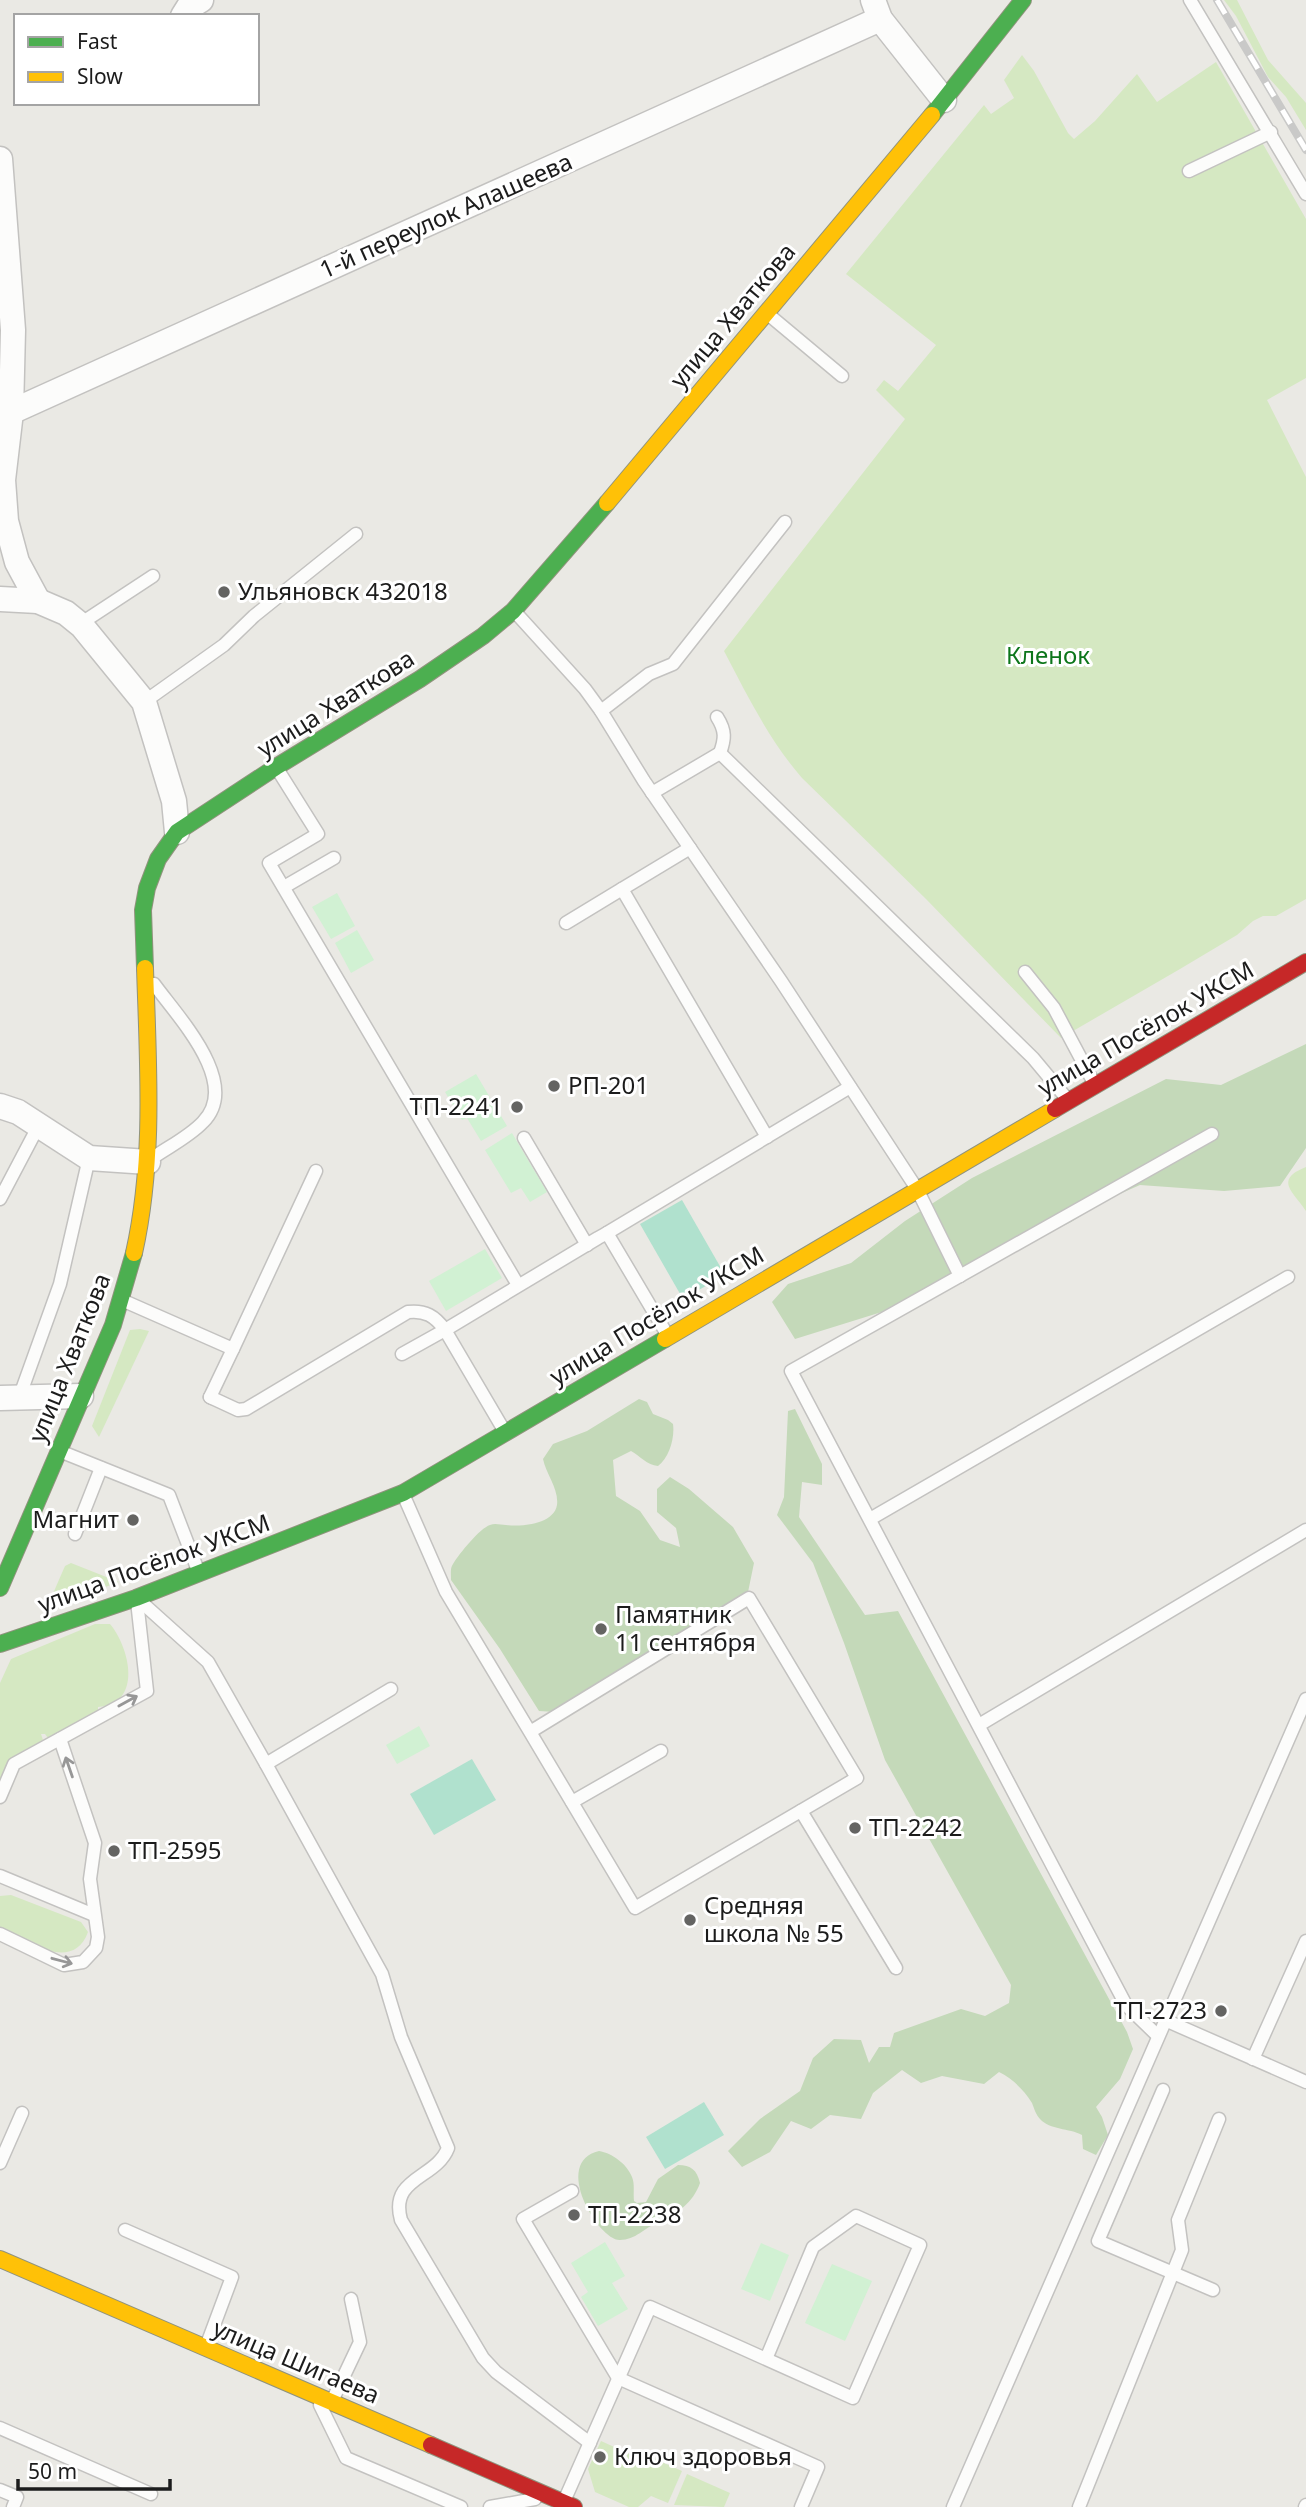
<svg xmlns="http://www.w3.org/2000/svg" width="1306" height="2507" font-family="'Noto Sans',sans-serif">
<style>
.grass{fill:#d5e8c2}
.forest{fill:#c4d9b9}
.park{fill:#d1f1d3}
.pitch{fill:#b0e1ce}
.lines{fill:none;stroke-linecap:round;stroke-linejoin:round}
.lane-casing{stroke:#c3c2c0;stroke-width:15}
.street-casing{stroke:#c3c2c0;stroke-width:27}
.fast-casing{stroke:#90937d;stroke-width:18}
.slow-casing{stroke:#90937d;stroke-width:18}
.jam-casing{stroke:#90937d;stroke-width:18}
.lane{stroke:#fcfcfb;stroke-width:12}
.street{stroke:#fcfcfb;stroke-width:24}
.fast{stroke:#4caf50;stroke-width:16}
.slow{stroke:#ffc107;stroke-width:16}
.jam{stroke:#c62828;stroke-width:16}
.rail-casing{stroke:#c9c9c8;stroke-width:8}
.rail{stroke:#fff;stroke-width:5;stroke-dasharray:16;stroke-linecap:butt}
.oneway{stroke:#979797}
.poi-dot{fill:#646462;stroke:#fff;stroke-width:2.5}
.labels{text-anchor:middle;stroke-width:6;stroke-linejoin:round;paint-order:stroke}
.street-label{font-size:24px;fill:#1c1c1c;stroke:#fff}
.poi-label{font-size:24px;fill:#1c1c1c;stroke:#fff;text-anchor:start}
.park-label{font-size:24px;fill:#0d761b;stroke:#fff}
</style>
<rect width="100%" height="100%" fill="#eae9e4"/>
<g class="grass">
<polygon points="1224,0 1237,0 1268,60 1306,103 1306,130 1286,97 1268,77 1236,16"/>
<path d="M1022,55l12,16 34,62 6,6 21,-18 42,-47 20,28 59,-40 90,157v159l-39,22 39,77v422l-30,17h-13l-10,5 -16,14 -57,34 -119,69 -135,-139 -124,-121c-33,-38 -55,-83 -78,-127l181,-232 -29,-29 8,-10 14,11 38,-46 -90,-71 138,-169 7,9 23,-16 -10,-18z"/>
<path d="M1306,1167v44c-12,-19 -33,-31 0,-44z"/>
<polygon points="140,1329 149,1331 99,1437 92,1426 130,1330"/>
<polygon points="71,1563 119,1582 57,1605 48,1605 65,1566"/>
<path d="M95,1624h15c20,24 33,80 -12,83v3l-50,28 -3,-4h-4l2,6 -34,21 -9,18v-96l11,-24z"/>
<path d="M11,1895l70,27 7,10c-15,42 -63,8 -88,-4v-32z"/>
<polygon points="601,2441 652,2464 655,2459 682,2471 668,2503 651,2496 638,2507 629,2507 595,2492 588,2469"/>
<polygon points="687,2474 730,2493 724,2507 674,2505"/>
</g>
<g class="forest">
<polygon points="1306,1044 1306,1148 1280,1186 1224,1191 1140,1185 1108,1199 1071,1222 901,1306 795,1339 772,1302 788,1284 851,1263 905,1221 972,1178 1166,1079 1221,1085"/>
<path d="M639,1399l8,3 6,12 15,6 5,4c2,14 -4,34 -15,42 -11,-1 -18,-10 -27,-15l-18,9 3,36 24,15 20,29 20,7 -4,-19 -19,-16v-23l13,-12 19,12 44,38 21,36 -7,34 -192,115 -16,-1 -39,-62 -49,-69c0,-6 -1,-12 2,-16 6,-10 27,-36 37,-39 5,-2 11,0 16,0 16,2 48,-1 51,-20 2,-16 -11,-31 -14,-46l10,-15 34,-13z"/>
<path d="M795,1409l27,55v21l-20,-3 -3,35 66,98 33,-4 229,421 6,17 -13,30 -24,28 6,10 6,18 -12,20 -13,-6 -1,-14c-13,-7 -32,-5 -42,-16 -4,-4 -6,-11 -8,-16 -8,-13 -19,-24 -33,-31l-15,12 -42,-8 -21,7 -19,-13 -29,23 -12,26 -31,-4 -19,14 -20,-8 -21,31 -28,15 -14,-16 32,-32 40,-28 13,-33 21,-19 27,1 8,23 10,-16h11l4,-14 67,-24 24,7 24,-13 2,-18 -126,-225 -41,-117 -31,-80 -36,-48 7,-18 4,-86z"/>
<path d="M599,2151c13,2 28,13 33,26 3,7 1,16 2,24l3,2 9,-1 12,-23 20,-14c13,0 19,5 22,18 -7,20 -23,31 -42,39 -13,6 -23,18 -38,18 -21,1 -69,-78 -21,-89z"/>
</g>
<g class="park">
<polygon points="337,893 355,926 331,939 312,907"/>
<polygon points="357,930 374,960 351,973 335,943"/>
<polygon points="476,1074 507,1126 481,1141 467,1118 462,1120 445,1092"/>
<polygon points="512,1133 547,1192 530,1202 521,1188 511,1193 485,1150"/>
<polygon points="485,1249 502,1278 446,1311 429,1281"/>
<polygon points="419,1726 430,1746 397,1764 386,1745"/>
<polygon points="605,2242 625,2276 612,2283 628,2309 598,2326 581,2297 588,2292 571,2263"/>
<polygon points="761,2243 789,2255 770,2301 741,2289"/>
<polygon points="832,2264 872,2281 845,2341 805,2323"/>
</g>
<g class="pitch">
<polygon points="682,1200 725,1275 683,1299 640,1224"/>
<polygon points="472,1759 496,1800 434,1835 410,1794"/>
<polygon points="704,2102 724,2135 665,2169 646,2137"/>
</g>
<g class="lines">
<defs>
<g id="lane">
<polyline points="1190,0 1306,194"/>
<polyline points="1189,171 1271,132"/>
<polyline points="769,315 842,376"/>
<polyline points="516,613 585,689 601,711 644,781 781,981 917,1189 960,1276"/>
<polyline points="80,624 153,576"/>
<polyline points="144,702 224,645 254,616 356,534"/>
<polyline points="601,711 649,674 673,664 785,522"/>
<path d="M717,717c9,14 8,22 3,36"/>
<polyline points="276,767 318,834 269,863 518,1285"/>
<polyline points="652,793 720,753 1033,1058 1068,1100"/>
<polyline points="690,848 622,889 767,1137"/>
<polyline points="284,887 334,858"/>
<polyline points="566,923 622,889"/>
<polyline points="1025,972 1054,1008 1095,1085"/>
<polyline points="524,1138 587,1245"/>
<path d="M154,1157c16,-11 36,-21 49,-35 39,-39 -26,-106 -49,-138"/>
<polyline points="0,1199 39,1125"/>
<polyline points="607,1233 850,1087"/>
<polyline points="124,1301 233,1349 316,1171"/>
<path d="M210,1397l28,13 8,-1 162,-97c17,-2 27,4 37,18l-43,24"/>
<polyline points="19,1398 60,1284 89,1158"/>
<polyline points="212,1398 210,1397 233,1349"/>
<polyline points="505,1432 445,1330 598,1238 607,1233 668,1336"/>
<polyline points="62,1452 169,1495 199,1573"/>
<polyline points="403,1494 446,1592 530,1732 749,1598 857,1778 635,1908 530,1732"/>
<polyline points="870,1519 1288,1277"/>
<polyline points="75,1534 101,1468"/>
<path d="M139,1600l69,62 58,102 116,210 19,63 47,111c-12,31 -59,29 -47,72l82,138 13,14 94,71"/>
<polyline points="979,1725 1306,1530"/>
<polyline points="266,1764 391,1689"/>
<polyline points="0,1797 14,1764 147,1691 137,1601"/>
<polyline points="572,1802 661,1751"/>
<polyline points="801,1811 896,1968"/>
<polyline points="0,1876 94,1915"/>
<polyline points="0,1934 64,1965 83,1962 96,1948 98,1937 90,1879 95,1843 60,1739"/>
<polyline points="1165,2020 1306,2082"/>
<polyline points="1158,2036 1126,2005 791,1371 1212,1134"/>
<polyline points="1253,2059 1306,1941"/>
<polyline points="1163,2090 1098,2241 1213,2290"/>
<polyline points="0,2163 22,2113"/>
<polyline points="572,2191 523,2219 618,2378 818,2467 801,2507"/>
<polyline points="125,2230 232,2277 207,2344"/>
<polyline points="333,2399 360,2342 351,2299"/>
<polyline points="320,2405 346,2458 461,2507"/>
<polyline points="0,2428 151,2494"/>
<polyline points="0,2490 17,2497 13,2507"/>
<polyline points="565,2499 650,2307 853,2398 920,2245 856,2216 813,2247 766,2359"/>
<polyline points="490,2507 535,2499"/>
<polyline points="953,2507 1306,1699"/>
<polyline points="1079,2507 1182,2250 1178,2220 1219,2119"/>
<polyline points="1305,2507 1306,2505"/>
</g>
<g id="street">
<polyline points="873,0 880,19 944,100"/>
<polyline points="183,16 188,8 201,0"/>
<polyline points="0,159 13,330 11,412 3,480 6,521 17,562 38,601"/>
<polyline points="11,412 880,19"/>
<polyline points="0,599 38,601 66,613 82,626 144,702 174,801 177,832"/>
<polyline points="0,1106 18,1112 89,1158 148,1162"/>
<polyline points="0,1398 81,1396"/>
</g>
<g id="fast">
<polyline points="932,115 1023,0"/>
<polyline points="145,968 143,910 147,888 158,859 177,832 276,767 420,679 483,636 513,611 607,503"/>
<polyline points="0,1588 113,1325 134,1253"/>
<polyline points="0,1644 136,1598 403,1493 665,1339"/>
</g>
<g id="slow">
<polyline points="607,503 932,115"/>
<path d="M134,1253c21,-94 14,-189 11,-285"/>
<polyline points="665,1339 1055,1109"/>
<polyline points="0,2259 431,2445"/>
</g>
<g id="jam">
<polyline points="1055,1109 1306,962"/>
<polyline points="431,2445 574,2507"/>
</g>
</defs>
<use href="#lane" class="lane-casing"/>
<use href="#street" class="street-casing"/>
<use href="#fast" class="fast-casing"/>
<use href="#slow" class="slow-casing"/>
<use href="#jam" class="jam-casing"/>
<use href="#lane" class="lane"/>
<use href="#street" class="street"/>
<use href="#fast" class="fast"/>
<use href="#slow" class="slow"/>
<use href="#jam" class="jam"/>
<defs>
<polyline id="rail" points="1217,0 1306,150"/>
</defs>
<use href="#rail" class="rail-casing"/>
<use href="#rail" class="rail"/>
</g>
<defs><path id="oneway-shaft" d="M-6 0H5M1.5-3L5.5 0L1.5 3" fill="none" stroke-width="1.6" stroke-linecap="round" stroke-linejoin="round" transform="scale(1.75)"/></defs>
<g class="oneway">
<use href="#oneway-shaft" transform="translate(128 1701) rotate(-29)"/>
<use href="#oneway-shaft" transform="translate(69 1767) rotate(-109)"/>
<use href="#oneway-shaft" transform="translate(62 1961) rotate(15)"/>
</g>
<g class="poi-dot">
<circle cx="224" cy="592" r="7"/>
<circle cx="554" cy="1086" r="7"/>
<circle cx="517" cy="1107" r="7"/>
<circle cx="133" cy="1520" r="7"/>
<circle cx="601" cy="1629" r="7"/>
<circle cx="855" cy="1828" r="7"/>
<circle cx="114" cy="1851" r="7"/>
<circle cx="690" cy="1920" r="7"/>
<circle cx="1221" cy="2011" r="7"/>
<circle cx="574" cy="2215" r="7"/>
<circle cx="600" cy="2457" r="7"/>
</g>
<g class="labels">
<g class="street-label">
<text transform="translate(446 216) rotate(-24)" y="8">1-й переулок Алашеева</text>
<text transform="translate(733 316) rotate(-50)" y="8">улица Хваткова</text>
<text transform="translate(336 704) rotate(-32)" y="8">улица Хваткова</text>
<text transform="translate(1146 1029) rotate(-30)" y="8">улица Посёлок УКСМ</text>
<text transform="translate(657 1316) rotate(-31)" y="8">улица Посёлок УКСМ</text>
<text transform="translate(70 1358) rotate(-68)" y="8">улица Хваткова</text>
<text transform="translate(154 1564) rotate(-20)" y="8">улица Посёлок УКСМ</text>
<text transform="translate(296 2362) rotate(23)" y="8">улица Шигаева</text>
</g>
<g class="poi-label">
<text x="238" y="600">Ульяновск 432018</text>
<text x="568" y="1094">РП-201</text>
<text x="503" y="1115" text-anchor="end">ТП-2241</text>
<text x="119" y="1528" text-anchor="end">Магнит</text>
<text x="615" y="1623">Памятник<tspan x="615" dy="28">11 сентября</tspan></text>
<text x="869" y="1836">ТП-2242</text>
<text x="128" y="1859">ТП-2595</text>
<text x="704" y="1914">Средняя<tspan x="704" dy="28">школа № 55</tspan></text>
<text x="1207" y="2019" text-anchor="end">ТП-2723</text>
<text x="588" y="2223">ТП-2238</text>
<text x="614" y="2465">Ключ здоровья</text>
</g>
<g class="park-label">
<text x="1048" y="664">Кленок</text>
</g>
</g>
<rect x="14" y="14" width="245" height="91" fill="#ffffff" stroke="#a4a4a4" stroke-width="2"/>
<rect x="28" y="37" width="35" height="10" fill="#4caf50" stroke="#a4a4a4" stroke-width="2"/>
<text x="77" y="49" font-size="21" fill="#1c1c1c">Fast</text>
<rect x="28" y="72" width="35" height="10" fill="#ffc107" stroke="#a4a4a4" stroke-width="2"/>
<text x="77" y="84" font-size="21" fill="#1c1c1c">Slow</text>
<path d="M18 2479v10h152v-10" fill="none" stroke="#1c1c1c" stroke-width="3.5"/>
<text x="28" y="2479" font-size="21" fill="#1c1c1c" stroke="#ffffff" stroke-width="5" paint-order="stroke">50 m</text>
</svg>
